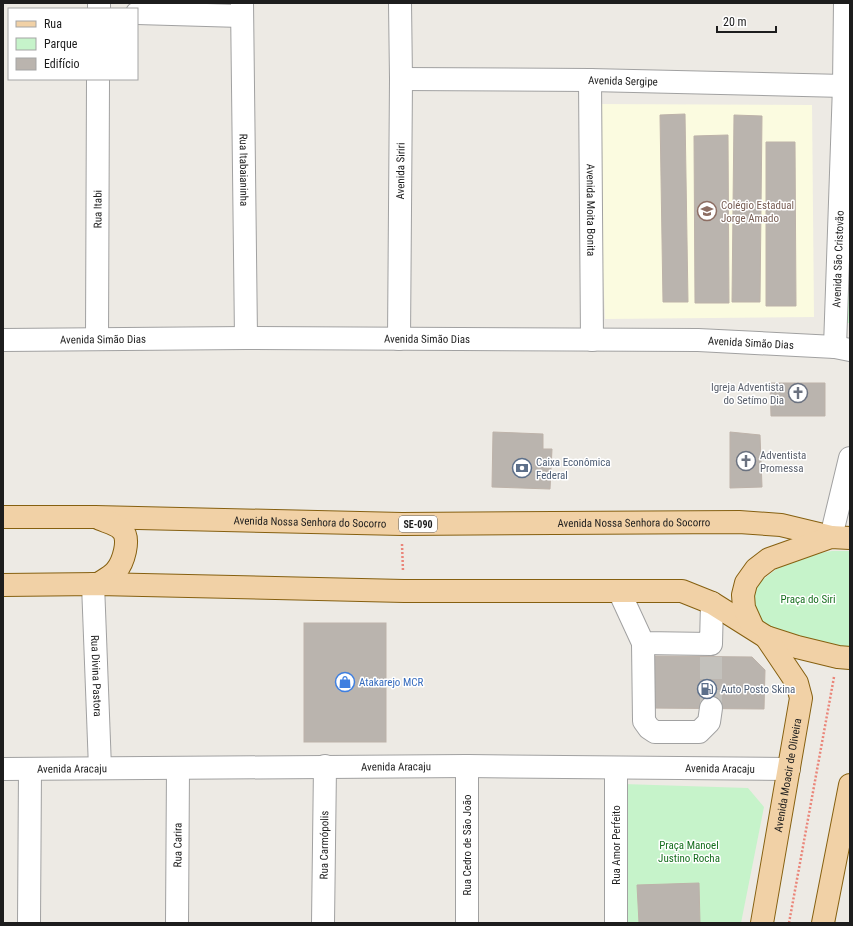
<svg xmlns="http://www.w3.org/2000/svg" width="853" height="926" font-family="'Roboto Condensed',sans-serif">
<style>
.education{fill:#fbfbe0}
.park{fill:#c6f3ca}
.building{fill:#bab4ae;stroke:#bdb2a9}
.lines{fill:none;stroke-linecap:round;stroke-linejoin:round}
.minor-tunnel{stroke:#c3c1bc;stroke-width:22;stroke-dasharray:22 11;stroke-linecap:butt}
.minor-casing{stroke:#a1a1a1;stroke-width:24}
.major-casing{stroke:#866010;stroke-width:24}
.path{stroke:#ea8579;stroke-width:2.5;stroke-dasharray:2 2;stroke-linecap:butt}
.minor{stroke:#fff;stroke-width:22}
.major{stroke:#f1d1a6;stroke-width:22}
.labels{text-anchor:middle;stroke-width:3;stroke-linejoin:round;paint-order:stroke}
.shield{fill:#fff;stroke:#616161;stroke-width:1}
.shield-label{font-size:10px;font-weight:bold;fill:#1d1d1d}
.street-label{font-size:11px;fill:#1d1d1d;stroke:#fff}
.education-label{font-size:11px;fill:#785e54;stroke:#fff;text-anchor:start}
.worship-label{font-size:11px;fill:#5b616d;stroke:#fff;text-anchor:end}
.service-label{font-size:11px;fill:#4e5e75;stroke:#fff;text-anchor:start}
.park-label{font-size:11px;fill:#176f1f;stroke:#fff}
.shop-label{font-size:11px;fill:#366cbe;stroke:#fff;text-anchor:start}
</style>
<rect width="100%" height="100%" fill="#edeae4"/>
<polygon class="education" points="596,104 812,105 814,317 605,319"/>
<g class="park">
<polygon points="850,3 850,323 846,323"/>
<polygon points="832,551 850,551 850,649 780,633 761,620 753,607 752,596 756,585 783,564 803,556"/>
<polygon points="623,784 748,788 764,807 741,923 625,923"/>
</g>
<g class="building">
<polygon points="685,114 688,302 663,302 660,115"/>
<polygon points="734,115 762,116 760,302 732,302"/>
<polygon points="728,135 729,303 695,303 694,136"/>
<polygon points="766,142 795,142 796,306 766,306"/>
<polygon points="770,383 825,383 825,416 771,416"/>
<polygon points="493,432 543,434 543,449 552,449 550,489 492,487"/>
<polygon points="730,432 760,435 762,487 730,488"/>
<rect x="304" y="623" width="82" height="119"/>
<polygon points="650,656 752,657 765,670 764,709 649,708"/>
<polygon points="699,883 700,923 639,923 637,885"/>
</g>
<g class="lines">
<polyline class="minor-tunnel" points="711,657 711,708"/>
<defs>
<g id="minor">
<polyline points="99,3 99,9"/>
<path id="s1" d="M242,3l4,335"/>
<polyline points="137,13 241,16"/>
<path id="s2" d="M401,79l189,1 254,6"/>
<path id="s3" d="M590,80l2,260"/>
<path id="s4" d="M97,339l1,-260"/>
<path id="s5" d="M399,339l2,-260 -1,-76"/>
<path id="s6" d="M3,340l243,-2 452,2 137,7 15,3"/>
<path id="s7" d="M835,347l9,-261 1,-83"/>
<polyline points="831,537 850,458"/>
<path id="s8" d="M93,584l7,184"/>
<polyline points="619,591 643,643 711,644 712,603"/>
<polyline points="643,643 644,721 649,728 655,732 699,732 709,722 711,708"/>
<polyline points="467,766 467,923"/>
<polyline points="616,768 616,923"/>
<path id="s9" d="M3,769l464,-3 322,3"/>
<polyline points="29,923 30,769"/>
<path id="s10" d="M177,923l1,-155"/>
<path id="s11" d="M323,923l2,-157"/>
</g>
<g id="major">
<path id="s12" d="M3,517h92l307,7 337,-2 42,3 50,12"/>
<path d="M98,584c6,-4 13,-7 18,-13 7,-8 15,-32 6,-41 -5,-6 -15,-8 -22,-11"/>
<polyline points="3,585 98,584 404,591 682,591 712,603 766,637 797,647 838,657 850,658"/>
<polyline points="753,628 744,608 743,595 746,583 756,569 769,559 831,537 850,538"/>
<path id="s13" d="M762,923l39,-225 -4,-15 -31,-46"/>
<polyline points="823,923 850,785"/>
</g>
</defs>
<use href="#minor" class="minor-casing"/>
<use href="#major" class="major-casing"/>
<g class="path">
<polyline points="402,544 403,571"/>
<polyline points="789,923 834,677"/>
</g>
<use href="#minor" class="minor"/>
<use href="#major" class="major"/>
</g>
<defs>
<symbol id="school-ring" viewBox="-11 -11 22 22"><circle r="9.5" fill="#fff" stroke="#8d6e63" stroke-width="1.5"/><path d="M0-5L7-2L0 1L-7-2ZM-4 1L0 2.5L4 1V4Q0 6-4 4Z" fill="#8d6e63"/></symbol>
<symbol id="church-ring" viewBox="-11 -11 22 22"><circle r="9.5" fill="#fff" stroke="#6b7280" stroke-width="1.5"/><path d="M-1.2-6h2.4v3.5h3.3v2.4h-3.3V6h-2.4V-.1h-3.3v-2.4h3.3Z" fill="#6b7280"/></symbol>
<symbol id="bank-ring" viewBox="-11 -11 22 22"><circle r="9.5" fill="#fff" stroke="#5c6f8a" stroke-width="1.5"/><path d="M-6-4H6V4H-6ZM0-2.3a2.3 2.3 0 1 0 0 4.6a2.3 2.3 0 1 0 0-4.6Z" fill="#5c6f8a"/></symbol>
<symbol id="shop-ring" viewBox="-11 -11 22 22"><circle r="9.5" fill="#fff" stroke="#3f7fe0" stroke-width="1.5"/><path d="M-5-2.5h2.3a2.7 3.5 0 0 1 5.4 0H5L5.5 6h-11ZM-1.5-2.5h3a1.5 2.3 0 0 0-3 0Z" fill="#3f7fe0"/></symbol>
<symbol id="fuel-ring" viewBox="-11 -11 22 22"><circle r="9.5" fill="#fff" stroke="#5c6f8a" stroke-width="1.5"/><path d="M-5.5-6h7V0h2V4h1.3V-2.5L3-4.5l.8-.8L6-3V5H2.5V1h-1V6h-7ZM-4.2-4.7v3.2H.2V-4.7Z" fill="#5c6f8a"/></symbol>
</defs>
<g fill-rule="evenodd">
<use href="#school-ring" x="696" y="200" width="22" height="22"/>
<use href="#church-ring" x="787" y="382" width="22" height="22"/>
<use href="#church-ring" x="735" y="450" width="22" height="22"/>
<use href="#bank-ring" x="511" y="457" width="22" height="22"/>
<use href="#shop-ring" x="334" y="671" width="22" height="22"/>
<use href="#fuel-ring" x="696" y="678" width="22" height="22"/>
</g>
<g class="labels">
<rect class="shield" x="399" y="516" width="38" height="16" rx="3"/>
<g class="shield-label">
<text x="418" y="528">SE-090</text>
</g>
<g class="street-label">
<text dy="4" stroke="none"><textPath href="#s2" startOffset="222">Avenida Sergipe</textPath></text>
<text dy="4" stroke="none"><textPath href="#s1" startOffset="167">Rua Itabaianinha</textPath></text>
<text dy="4" stroke="none"><textPath href="#s5" startOffset="168">Avenida Siriri</textPath></text>
<text dy="4" stroke="none"><textPath href="#s4" startOffset="130">Rua Itabi</textPath></text>
<text dy="4" stroke="none"><textPath href="#s3" startOffset="130">Avenida Moita Bonita</textPath></text>
<text dy="4" stroke="none"><textPath href="#s7" startOffset="88">Avenida São Cristovão</textPath></text>
<text dy="4" stroke="none"><textPath href="#s6" startOffset="100">Avenida Simão Dias</textPath></text>
<text dy="4" stroke="none"><textPath href="#s6" startOffset="424">Avenida Simão Dias</textPath></text>
<text dy="4" stroke="none"><textPath href="#s6" startOffset="748">Avenida Simão Dias</textPath></text>
<text dy="4" stroke="none"><textPath href="#s12" startOffset="307">Avenida Nossa Senhora do Socorro</textPath></text>
<text dy="4" stroke="none"><textPath href="#s12" startOffset="631">Avenida Nossa Senhora do Socorro</textPath></text>
<text dy="4" stroke="none"><textPath href="#s8" startOffset="92">Rua Divina Pastora</textPath></text>
<text dy="4" stroke="none"><textPath href="#s9" startOffset="393">Avenida Aracaju</textPath></text>
<text dy="4" stroke="none"><textPath href="#s9" startOffset="69">Avenida Aracaju</textPath></text>
<text dy="4" stroke="none"><textPath href="#s9" startOffset="717">Avenida Aracaju</textPath></text>
<text dy="4" stroke="none"><textPath href="#s13" startOffset="150">Avenida Moacir de Oliveira</textPath></text>
<text dy="4" stroke="none"><textPath href="#s10" startOffset="78">Rua Carira</textPath></text>
<text dy="4" stroke="none"><textPath href="#s11" startOffset="78">Rua Carmópolis</textPath></text>
<text transform="translate(467 845) rotate(-90)" y="4">Rua Cedro de São João</text>
<text transform="translate(616 845) rotate(-90)" y="4">Rua Amor Perfeito</text>
</g>
<g class="education-label">
<text x="721" y="209">Colégio Estadual<tspan x="721" dy="13">Jorge Amado</tspan></text>
</g>
<g class="worship-label">
<text x="784" y="391">Igreja Adventista<tspan x="784" dy="13">do Setímo Dia</tspan></text>
<text x="760" y="459" text-anchor="start">Adventista<tspan x="760" dy="13">Promessa</tspan></text>
</g>
<g class="service-label">
<text x="536" y="466">Caixa Econômica<tspan x="536" dy="13">Federal</tspan></text>
<text x="721" y="693">Auto Posto Skina</text>
</g>
<g class="park-label">
<text x="808" y="603">Praça do Siri</text>
<text x="689" y="849">Praça Manoel<tspan x="689" dy="13">Justino Rocha</tspan></text>
</g>
<g class="shop-label">
<text x="359" y="686">Atakarejo MCR</text>
</g>
</g>
<rect width="853" height="926" fill="none" stroke="#1d1d1d" stroke-width="8"/>
<rect x="8" y="8" width="130" height="72" fill="#ffffff" stroke="#a5a5a5"/>
<rect x="16" y="21" width="20" height="6" fill="#f1d1a6" stroke="#a5a5a5"/>
<text x="44" y="28" font-size="12" fill="#1d1d1d">Rua</text>
<rect x="16" y="38" width="20" height="12" fill="#c6f3ca" stroke="#a5a5a5"/>
<text x="44" y="48" font-size="12" fill="#1d1d1d">Parque</text>
<rect x="16" y="58" width="20" height="12" fill="#bab4ae" stroke="#a5a5a5"/>
<text x="44" y="68" font-size="12" fill="#1d1d1d">Edifício</text>
<path d="M717 26v6h59v-6" fill="none" stroke="#1d1d1d" stroke-width="2"/>
<text x="723" y="26" font-size="12" fill="#1d1d1d" stroke="#ffffff" stroke-width="3" paint-order="stroke">20 m</text>
</svg>
